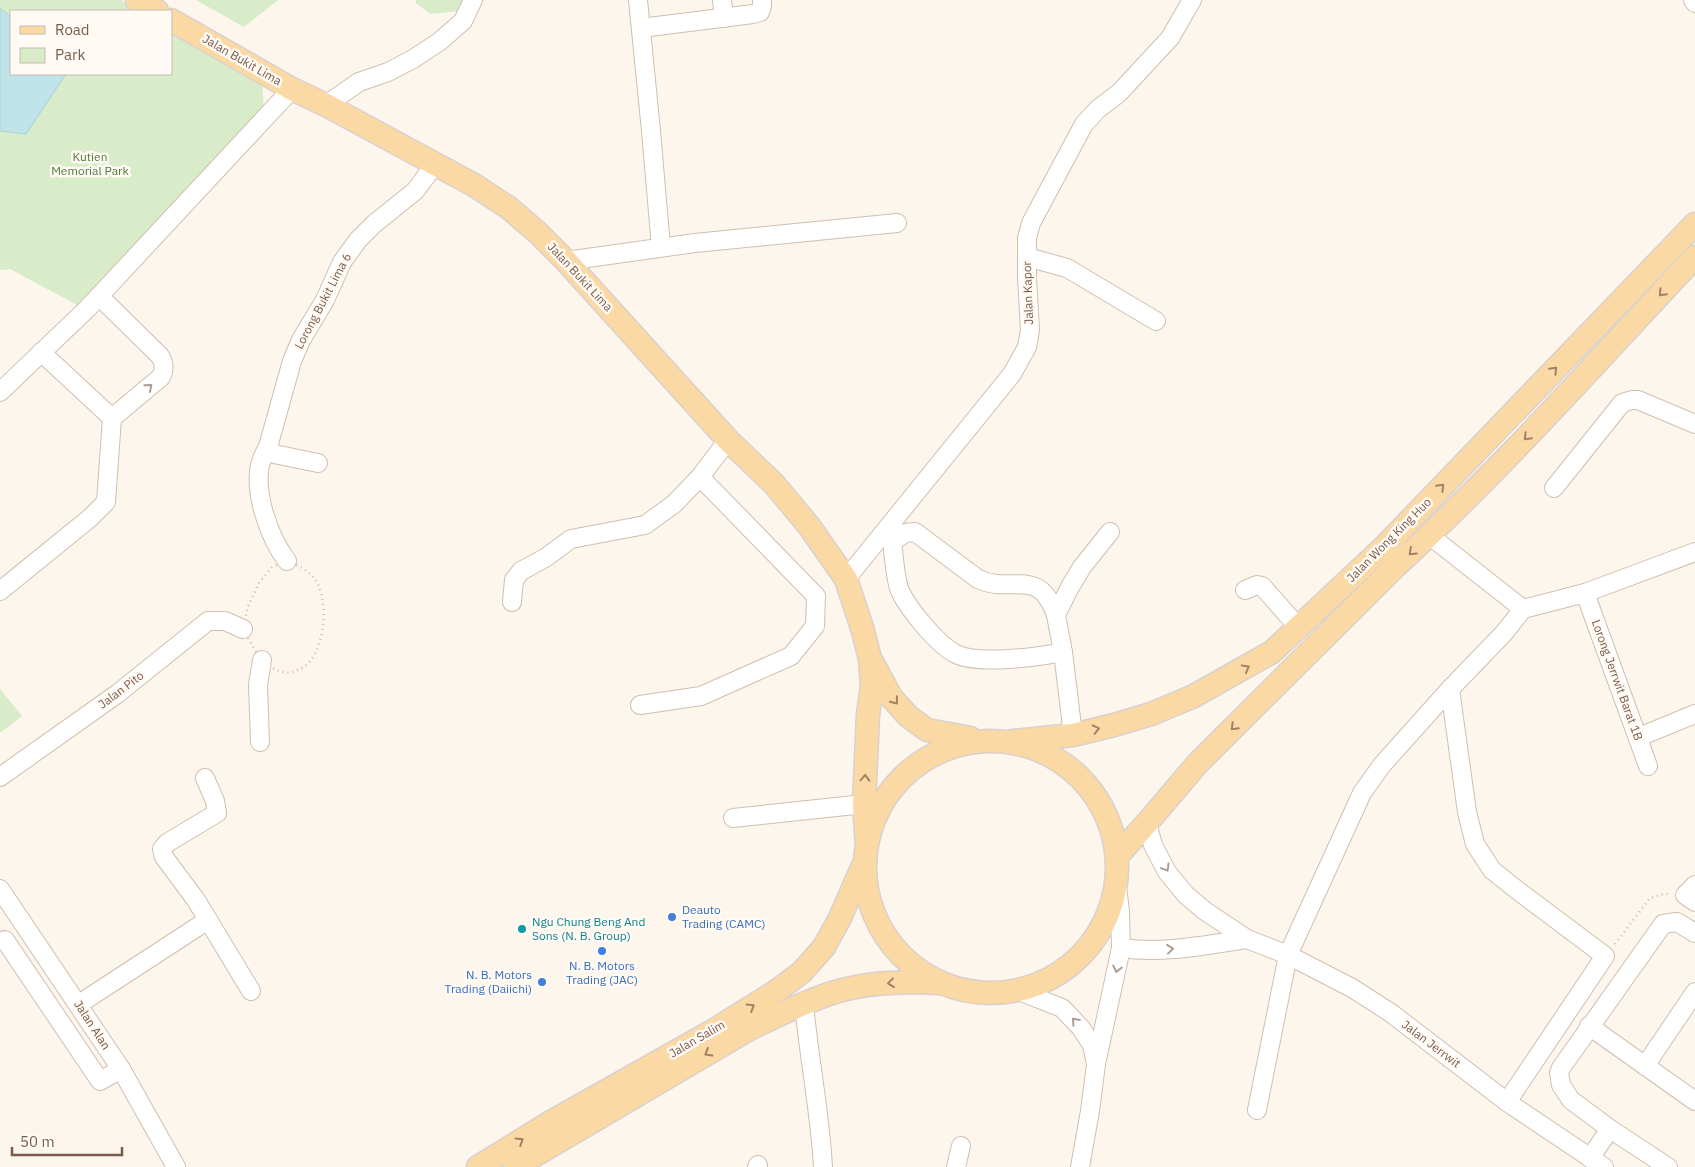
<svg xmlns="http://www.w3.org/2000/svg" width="1695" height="1167" font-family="'IBM Plex Sans',sans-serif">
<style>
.green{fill:#d8ecc9}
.water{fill:#bfe3e8;stroke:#a5d3da}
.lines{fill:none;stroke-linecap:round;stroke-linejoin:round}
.minor-casing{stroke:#d1beb0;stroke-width:20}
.major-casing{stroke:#dad1cd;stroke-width:25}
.path{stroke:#d9b8a5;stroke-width:2.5;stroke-dasharray:1 4;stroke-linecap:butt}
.minor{stroke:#fff;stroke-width:18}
.major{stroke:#fbd9a5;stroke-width:22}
.oneway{stroke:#a18267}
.oneway2{stroke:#af9d94}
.shop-dot{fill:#3f7fe0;stroke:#fffaf3;stroke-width:2}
.culture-dot{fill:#0f9aa8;stroke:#fffaf3;stroke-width:2}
.labels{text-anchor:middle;stroke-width:5;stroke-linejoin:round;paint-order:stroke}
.street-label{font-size:12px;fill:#7a5c4d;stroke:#fffaf3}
.park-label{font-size:12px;fill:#537a41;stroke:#fffaf3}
.shop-label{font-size:12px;fill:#366cbe;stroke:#fffaf3;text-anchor:start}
.culture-label{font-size:12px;fill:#0d838f;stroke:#fffaf3;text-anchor:start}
</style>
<rect width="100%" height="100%" fill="#fdf6ec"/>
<g class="green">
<polygon points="0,0 121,0 141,11 11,11 11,74 171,74 171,29 262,82 264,112 77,305 10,269 0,270"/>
<polygon points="196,0 278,0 244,27"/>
<polygon points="416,0 466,0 459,11 430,14 416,3"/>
<polygon points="0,689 22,716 0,733"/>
</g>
<polygon class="water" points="0,8 11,17 11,74 66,74 26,134 0,131"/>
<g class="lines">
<defs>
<g id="minor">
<polyline points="638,0 651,131 661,247"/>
<polyline points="722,0 724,18"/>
<polyline points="1693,0 1695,3"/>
<polyline points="641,28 753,14 760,12 762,6 762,0"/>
<polyline points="326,105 359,82 388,72 413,59 439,42 463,21 473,0"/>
<polyline points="1027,257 1067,268 1156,321"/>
<polyline points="566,261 695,243 897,223"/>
<path d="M99,296l61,60c4,6 5,14 1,21l-49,41"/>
<polyline points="0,392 88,308 292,89"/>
<path d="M268,447c-3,5 -6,11 -8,18 -6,29 9,72 27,96"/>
<polyline points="318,463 274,454 268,447 292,361 301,340 325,300 342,262 358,240 374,224 415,191 436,163"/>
<polyline points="1554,488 1622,403 1632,400 1638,400 1695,424"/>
<path d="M883,535l9,7c2,13 3,37 8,49 9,19 38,54 56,63 22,11 83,3 107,-2"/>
<polyline points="1430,536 1523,609"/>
<path d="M892,542l13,-9 10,-1 63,47c34,16 60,-14 78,36"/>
<polyline points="846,579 1012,374 1027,347 1030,330 1027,278 1027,238 1031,223 1084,124 1098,109 1119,93 1170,38 1192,0"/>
<polyline points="1245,590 1257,585 1262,586 1299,628"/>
<polyline points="0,591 90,518 106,502 112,418 41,352"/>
<polyline points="1585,593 1648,766"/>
<polyline points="512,602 514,580 521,571 545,558 571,539 645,525 674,504 700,477 728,440"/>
<polyline points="1450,689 1467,812 1475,844 1492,870 1517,890 1605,956 1507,1102"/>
<polyline points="640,705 701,696 791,656 815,626 816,596 700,477"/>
<polyline points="1073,735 1063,652 1056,615 1070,587 1082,567 1110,532"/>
<polyline points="1639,737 1695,714"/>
<polyline points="260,742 258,685 262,660"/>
<polyline points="0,777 117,694 208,621 225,621 243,629"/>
<polyline points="205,778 215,801 217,813 167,843 162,849 164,857 196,900 251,991"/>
<polyline points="733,818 864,804"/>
<polyline points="1147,823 1153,845 1167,872 1186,895 1205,911 1247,939 1288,955 1352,988 1391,1013 1507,1102 1604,1167"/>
<polyline points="1695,885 1685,895 1695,902"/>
<polyline points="0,889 121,1069 176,1167"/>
<polyline points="5,940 100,1081 121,1069"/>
<path d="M1121,948c43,6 84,-3 126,-9"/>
<polyline points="1019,991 1062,1008 1081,1028 1092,1045 1096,1064"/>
<polyline points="79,1004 208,920"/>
<path d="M804,1004c5,55 16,108 19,163"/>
<polyline points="1589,1026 1695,1101"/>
<polyline points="1645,1066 1695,992"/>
<polyline points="1257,1110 1288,955 1362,793 1382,765 1450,689 1504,633 1523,609 1585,593 1695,552"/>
<polyline points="1590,1158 1610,1129"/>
<polyline points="757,1167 758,1165"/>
<polyline points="956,1167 961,1146"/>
<polyline points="1080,1167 1090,1111 1096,1064 1121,948 1120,912 1117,886"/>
<polyline points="1668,1167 1610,1129 1571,1100 1561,1085 1559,1073 1561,1068 1663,924 1677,922 1695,933"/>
</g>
<g id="major">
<polyline points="137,0 157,11"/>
<polyline points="171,20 292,89 326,105 474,185 509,208 538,233 566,261 728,440 774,484 809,526 846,579 863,631 870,659 872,685 868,715 864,804 867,844"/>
<polyline points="872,662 891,697 908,716 927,730 970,738"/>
<circle cx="991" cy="867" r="126"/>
<polyline points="1013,741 1073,735 1114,725 1151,714 1194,696 1272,652 1386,545 1695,224"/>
<path d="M1118,855l29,-32 51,-60 198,-197c106,-97 201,-205 299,-309"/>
<polyline points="478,1167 551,1122 711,1032 775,992 802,972 824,947 839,920 865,861"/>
<path d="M515,1167l236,-139c26,-12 53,-26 81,-35 34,-11 71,-12 106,-10"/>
</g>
</defs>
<use href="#minor" class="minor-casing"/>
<use href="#major" class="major-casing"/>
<g class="path">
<path d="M287,561c9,3 20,9 26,16 18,20 13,83 -15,93 -5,2 -9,4 -14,2 -9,-1 -17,-7 -23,-13 -7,-9 -12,-20 -18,-30l5,-23 11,-23 13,-16z"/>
<polyline points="1615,944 1650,898 1664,894 1669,894"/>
</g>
<use href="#minor" class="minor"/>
<use href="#major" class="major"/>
</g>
<defs><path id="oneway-chevron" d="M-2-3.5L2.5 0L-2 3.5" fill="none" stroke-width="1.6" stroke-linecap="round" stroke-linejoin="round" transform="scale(1.25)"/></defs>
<g class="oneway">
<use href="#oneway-chevron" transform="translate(1662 293) rotate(133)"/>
<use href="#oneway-chevron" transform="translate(1554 370) rotate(-46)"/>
<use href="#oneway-chevron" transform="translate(1527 437) rotate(134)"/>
<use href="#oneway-chevron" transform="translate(1441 487) rotate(-46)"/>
<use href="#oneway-chevron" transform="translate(1412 552) rotate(137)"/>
<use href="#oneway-chevron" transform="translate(1246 668) rotate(-30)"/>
<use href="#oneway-chevron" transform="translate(895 701) rotate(52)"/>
<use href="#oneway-chevron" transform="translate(1234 727) rotate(135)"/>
<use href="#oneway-chevron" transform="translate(1096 729) rotate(-13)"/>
<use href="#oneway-chevron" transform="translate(865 778) rotate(-88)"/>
<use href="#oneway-chevron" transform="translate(891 983) rotate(173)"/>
<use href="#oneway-chevron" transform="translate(751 1007) rotate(-32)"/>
<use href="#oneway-chevron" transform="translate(708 1053) rotate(149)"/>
<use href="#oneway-chevron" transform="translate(520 1141) rotate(-32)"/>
</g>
<g class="oneway2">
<use href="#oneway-chevron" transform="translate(149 387) rotate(-40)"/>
<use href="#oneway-chevron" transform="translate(1166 868) rotate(59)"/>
<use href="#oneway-chevron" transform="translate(1170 949) rotate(-6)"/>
<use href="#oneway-chevron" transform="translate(1117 969) rotate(102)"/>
<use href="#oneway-chevron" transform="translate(1075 1021) rotate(-132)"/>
</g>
<g class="shop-dot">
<circle cx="672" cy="917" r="5"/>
<circle cx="602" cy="951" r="5"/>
<circle cx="542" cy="982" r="5"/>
</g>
<circle class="culture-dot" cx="522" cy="929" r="5"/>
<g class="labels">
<g class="street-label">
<text transform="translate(242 60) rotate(30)" y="4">Jalan Bukit Lima</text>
<text transform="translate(580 277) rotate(47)" y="4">Jalan Bukit Lima</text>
<text transform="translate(1028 293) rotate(-92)" y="4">Jalan Kapor</text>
<text transform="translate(323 301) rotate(-62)" y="4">Lorong Bukit Lima 6</text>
<text transform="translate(1389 540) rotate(-45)" y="4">Jalan Wong King Huo</text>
<text transform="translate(1617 680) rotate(70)" y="4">Lorong Jerrwit Barat 1B</text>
<text transform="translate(121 690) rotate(-37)" y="4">Jalan Pito</text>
<text transform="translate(92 1025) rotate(57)" y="4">Jalan Alan</text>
<text transform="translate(697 1039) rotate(-30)" y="4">Jalan Salim</text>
<text transform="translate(1431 1044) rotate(37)" y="4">Jalan Jerrwit</text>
</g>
<g class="park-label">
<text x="90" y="161">Kutien<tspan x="90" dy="14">Memorial Park</tspan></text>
</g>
<g class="shop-label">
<text x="682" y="914">Deauto<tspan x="682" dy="14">Trading (CAMC)</tspan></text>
<text x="602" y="970" text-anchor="middle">N. B. Motors<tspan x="602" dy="14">Trading (JAC)</tspan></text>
<text x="532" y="979" text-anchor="end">N. B. Motors<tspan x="532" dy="14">Trading (Daiichi)</tspan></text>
</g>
<g class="culture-label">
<text x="532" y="926">Ngu Chung Beng And<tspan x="532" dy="14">Sons (N. B. Group)</tspan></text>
</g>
</g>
<rect x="10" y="10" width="162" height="65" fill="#fffaf3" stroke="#cabbb1"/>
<rect x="20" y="26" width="25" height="8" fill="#fbd9a5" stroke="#cabbb1"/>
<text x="55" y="35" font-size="15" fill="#7a5c4d">Road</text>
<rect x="20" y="48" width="25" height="15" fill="#d8ecc9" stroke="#cabbb1"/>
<text x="55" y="60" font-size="15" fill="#7a5c4d">Park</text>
<path d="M12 1147v8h110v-8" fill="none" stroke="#7a5c4d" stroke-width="2.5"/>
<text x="20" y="1147" font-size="15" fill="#7a5c4d" stroke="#fffaf3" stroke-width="4" paint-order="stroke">50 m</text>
</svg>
